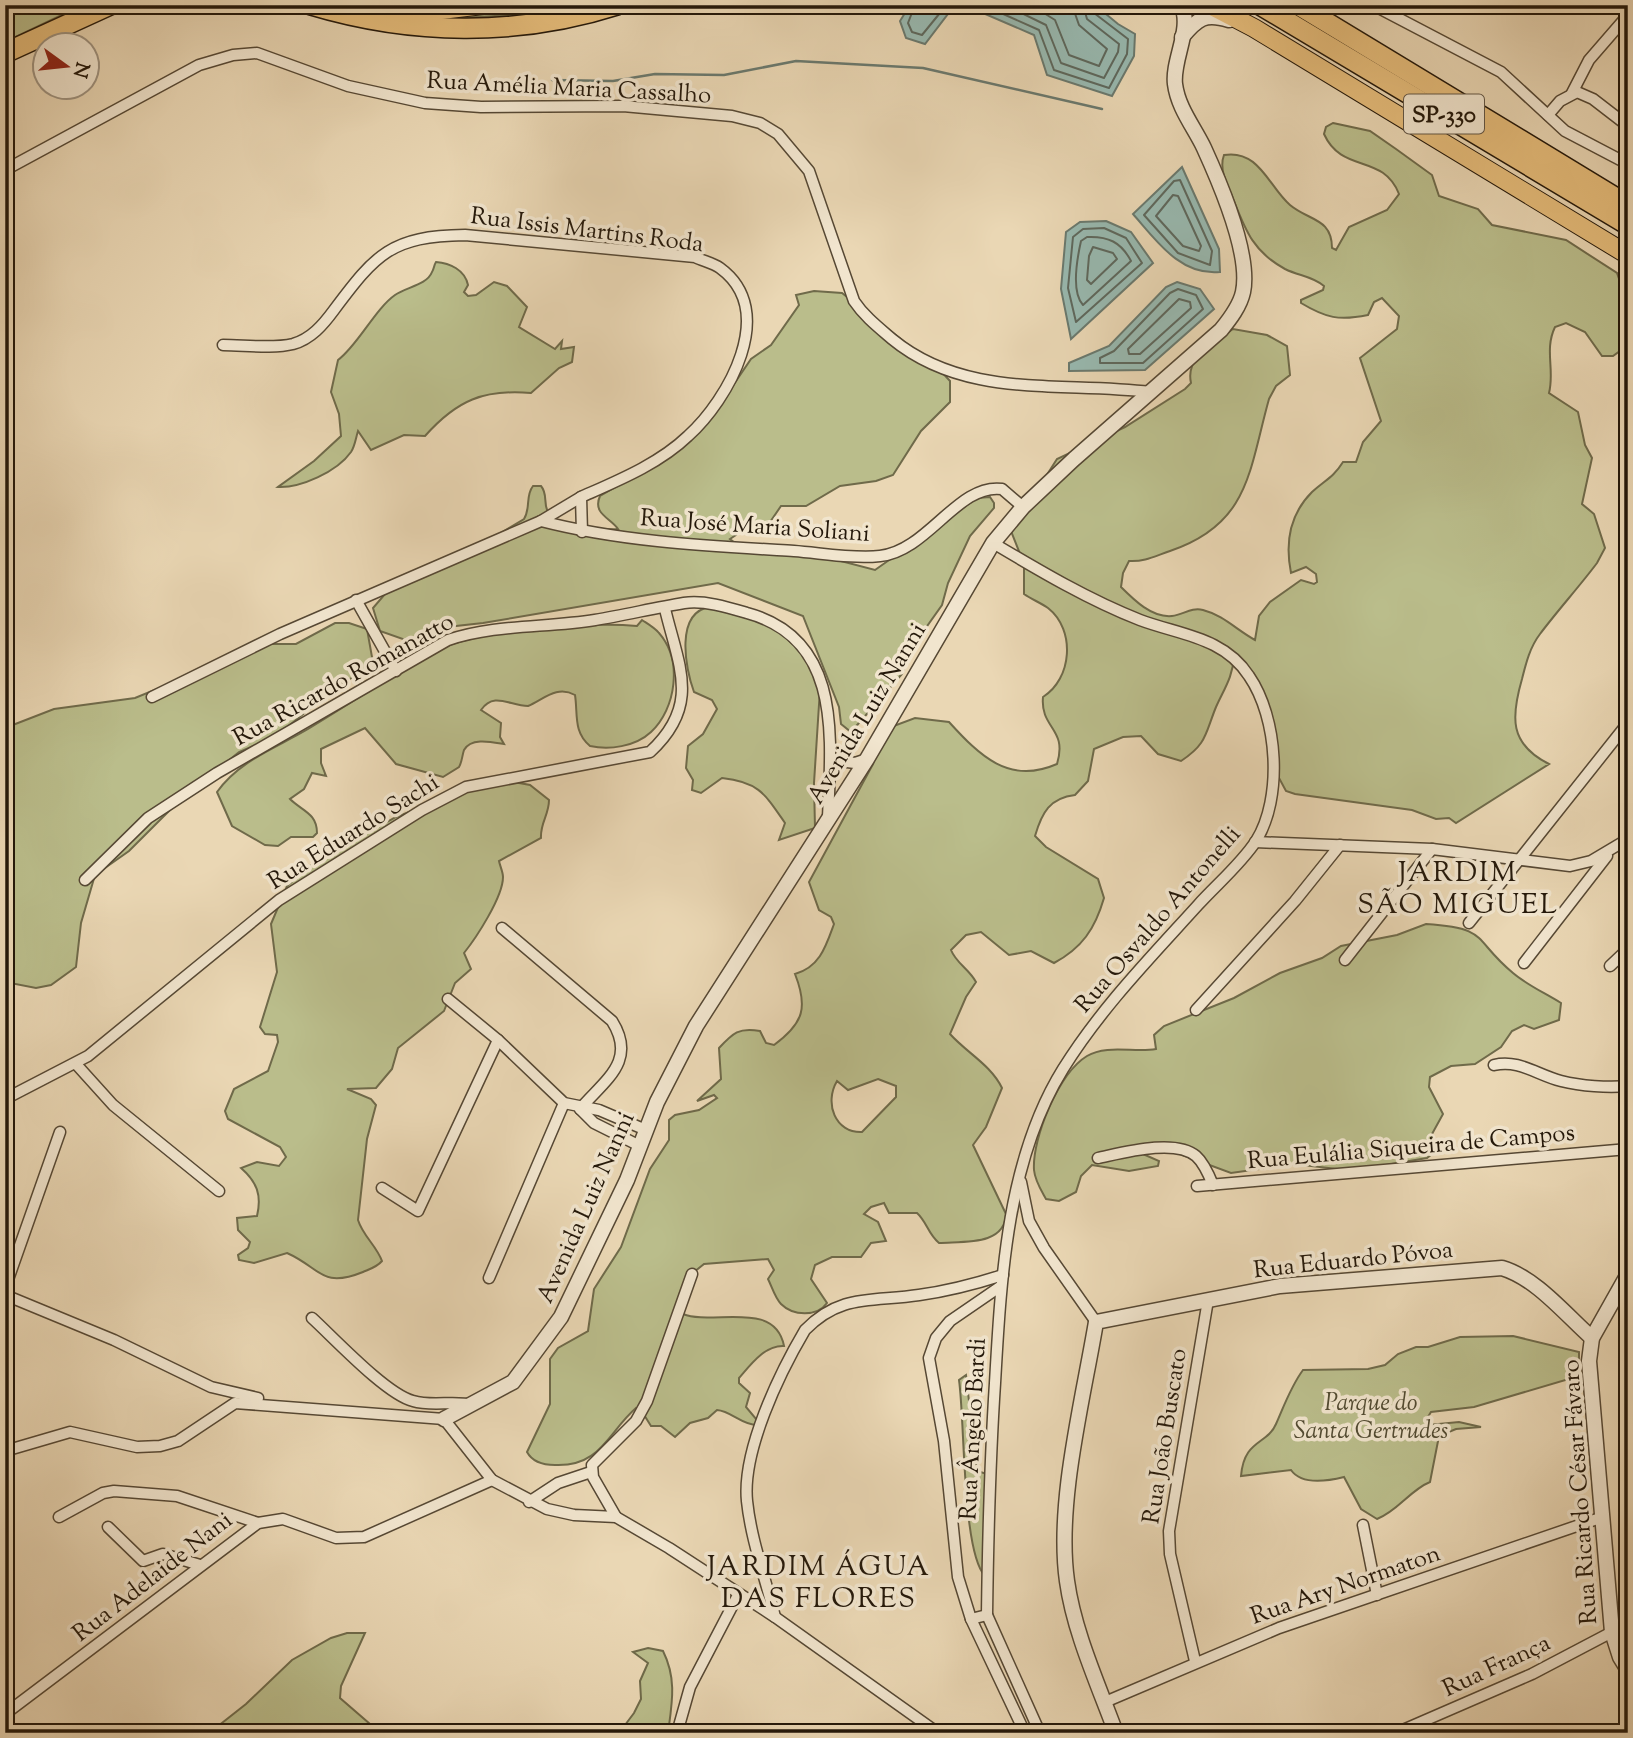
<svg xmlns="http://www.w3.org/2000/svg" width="1633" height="1738" font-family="'Sorts Mill Goudy',serif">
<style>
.green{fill:#babd8b;stroke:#6f6a4a;stroke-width:2;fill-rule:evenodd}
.water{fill:#98b9b0;stroke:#6a796e;stroke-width:2}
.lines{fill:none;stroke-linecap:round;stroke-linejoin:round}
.shore{stroke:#5e685d;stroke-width:2}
.stream{stroke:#6a796e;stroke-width:2.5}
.minor-casing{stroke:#564834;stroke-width:13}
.tertiary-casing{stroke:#564834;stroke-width:17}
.trunk-casing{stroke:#24180a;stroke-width:20}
.motorway-casing{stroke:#24180a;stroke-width:22}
.minor{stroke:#f1e5ce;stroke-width:10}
.tertiary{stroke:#f1e5ce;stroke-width:14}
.trunk{stroke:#e5bc7a;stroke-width:18}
.motorway{stroke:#e5bc7a;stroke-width:19}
.labels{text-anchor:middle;stroke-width:7;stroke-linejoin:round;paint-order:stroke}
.shield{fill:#f1e5ce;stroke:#625645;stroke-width:2}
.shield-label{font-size:23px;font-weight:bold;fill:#24180a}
.street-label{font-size:24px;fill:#24180a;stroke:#f1e5ce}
.park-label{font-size:24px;font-style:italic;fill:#514a31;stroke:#f1e5ce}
.quarter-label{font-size:28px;letter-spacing:2px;fill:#24180a;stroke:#f1e5ce}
</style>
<rect width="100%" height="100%" fill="#ead7b4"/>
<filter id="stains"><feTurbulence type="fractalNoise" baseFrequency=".00286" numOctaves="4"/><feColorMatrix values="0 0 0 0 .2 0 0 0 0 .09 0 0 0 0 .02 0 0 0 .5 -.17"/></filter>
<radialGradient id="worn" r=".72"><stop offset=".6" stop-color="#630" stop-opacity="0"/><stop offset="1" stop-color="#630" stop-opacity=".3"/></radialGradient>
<g class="green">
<polygon points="5,5 83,5 5,42"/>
<path d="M508,5h77c-58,11 -112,14 -171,13z"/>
<path d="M1333,123l37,8 26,18 36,26 7,21 39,13 14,16 74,15 51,33 9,26 -2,15 4,7v24l-15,11h-11l-17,-24 -19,-9 -11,4c-11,23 0,43 -6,66l29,19 7,33 7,13 -10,46 12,10 11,34 -8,15c-18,24 -39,47 -57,71 -10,13 -14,29 -18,45 -11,38 -13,65 27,85l-93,59 -7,-5 -13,1 -24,-9 -117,-16 -9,-3 -7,-13 -2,-31 -12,-35 -31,-56c-1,21 -10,33 -18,51 -11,27 -9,37 -35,54l-23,-7 -17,-18 -18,1 -29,12 -6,32 -13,14c-25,3 -33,17 -40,41l11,11 52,32 6,19c-9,31 -22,50 -50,65l-23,-12 -22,4 -28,-23 -15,3 -15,15c5,13 18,19 25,32l-10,15 -16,37c17,19 41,31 52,54l-16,39 -13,18 33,69c-1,32 -43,27 -67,29 -11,-9 -12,-21 -22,-30h-28l-5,-10 -13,4 -7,7 14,8 8,19 -15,2 -10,14h-29l-17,8 -4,14 16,24c-10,14 -34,13 -46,1 -6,-6 -9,-17 -13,-25l6,-9 -6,-11 -64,5 -10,8 -11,42c29,12 92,-15 101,32 -19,-1 -33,18 -45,32v5l11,10 -4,14 11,13v5c-15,0 -26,-14 -40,-15l-9,8 -18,5 -15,14 -14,-11h-10l-10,-16 -5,-2c-28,24 -35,59 -81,57 -11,0 -22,-2 -28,-13l23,-48v-45l8,-11 30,-17 6,-42 27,-42 29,-78 19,-29v-20l6,-5 24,-5 18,-12 -3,-3 -17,6 24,-22 -2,-31c14,-15 20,-21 41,-17l6,12 8,2c30,-22 34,-38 21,-71 25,-7 31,-28 39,-50l-3,-7 -12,-7 -10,-28 64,-118 10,-34 32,-12 34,4c31,34 60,63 108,42 11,-36 -17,-35 -14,-67 29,-18 33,-67 5,-89 -7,-5 -17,-9 -24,-14v-30l-13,-33 46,-72 68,-32 60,-38 6,-6c-6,-27 23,-40 42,-54l34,6 20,11 3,29 -14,11 -7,13c-20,71 -19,125 -99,152 -15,5 -25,11 -41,10l-6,12 -2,14c13,13 31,31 51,29 11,-1 19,-9 31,-6 20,5 35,21 52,30l4,-24 11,-14 31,-22 13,4 3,-2 -1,-8 -10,-7 -15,6c-6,-30 -2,-58 21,-81 13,-12 21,-14 31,-30h13l7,-20 18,-21 -21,-63 37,-29 2,-13 -17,-18 -8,4 -6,13c-29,6 -42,3 -67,-12v-3l22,-10 1,-4c-12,-10 -25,-10 -39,-17 -33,-18 -40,-40 -53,-73 -6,-13 -13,-28 -8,-41 35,-6 45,32 66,50 19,16 42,13 42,43l4,2 13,-23 38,-17 12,-16c-16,-41 -57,-20 -75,-60l2,-7zM878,1079l18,7v11l-34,35c-27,1 -38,-29 -25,-51l11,9z"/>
<path d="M436,262c14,1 29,8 32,23l-4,7 4,4 8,-1 18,-13 13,4 20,21 -8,20 36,22 7,-8 -1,8 13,-2 -2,15 -13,6 -28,25c-47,-4 -74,7 -106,43l-21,-1 -33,15 -13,-19c-2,6 -3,15 -7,21 -14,20 -51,36 -73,35l36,-26 27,-25 -2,-22 -8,-22 7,-32c20,-15 37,-51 57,-65 11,-8 32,-10 37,-23 2,-3 2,-7 4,-10z"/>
<path d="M814,291l28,2 97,76 11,12v21l-29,29 -28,44 -17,6 -36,5 -34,20h-25l-13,19 -29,8 -9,6 5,4 79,11 61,16 102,-72 13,-1 4,6v5l-24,28 -22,47 -6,22 -29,41 -11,28 -51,58 -10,-8 -2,-17 -36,-91 -85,-33 -235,40 -36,4 -33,16 -34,-12 -7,-23 12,-14 80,-39 59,-36c7,-11 1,-23 9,-33h8c7,8 2,17 7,26 8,16 54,18 70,17 -7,-11 -26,-15 -18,-33l61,-35 58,-55 32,-47 20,-14 28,-40 -3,-10z"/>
<path d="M710,607l54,11 46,42 10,29 -6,94 1,45 -36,12 6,-17c-20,-29 -26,-41 -63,-45l-21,15 -9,-3 1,-10 -7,-12 2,-22 15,-12 14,-25 -5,-9 -18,-8c-9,-24 -19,-80 16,-85z"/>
<path d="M642,620c6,4 13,8 17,13 24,27 17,76 -8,99 -16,15 -42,18 -61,14 -17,-14 -12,-32 -15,-51 -18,-10 -31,4 -47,11 -18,0 -34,-15 -47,4l20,13 -1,14 4,7c-12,-2 -33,-7 -40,6 -2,6 -2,12 -5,17l-16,10 -47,-13 -31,-36 -44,21v14l5,13 -14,-3 -8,16 -14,10c12,12 27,14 27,34l-4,4h-22l-13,9 -13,-1 -33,-19 -15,-34c23,-32 59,-44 91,-63 43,-26 85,-54 128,-78 38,-21 157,-29 201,-25z"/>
<polygon points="335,623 349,623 367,629 372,657 366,670 339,685 275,737 239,752 180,800 129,851 95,875 81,923 76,967 51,985 36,988 5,982 5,728 54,709 135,698 267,644 296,644"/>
<path d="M498,779l32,6 19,15c0,15 -9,23 -8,38l-42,23c1,5 4,11 4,16 0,20 -27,61 -39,76l7,16 -16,14 -11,28 -46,37 -6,21 -16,19 -29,1 24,10 5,6 -9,34 -9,81c5,16 18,25 24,41 -5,6 -12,8 -19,11 -42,17 -42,-4 -76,-19l-33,10 -15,-3 -1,-5 10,-7 2,-6 -12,-12 -1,-12 20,-2c5,-21 0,-34 -16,-48l16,-6 22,4 7,-9 -6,-10 -52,-28 -3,-8 9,-22 34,-18 10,-29 -1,-7 -12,-1 -5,-7 17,-55 -6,-48 16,-38 24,-21 85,-48z"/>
<path d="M1426,924c64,4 46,15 87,49 14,12 32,20 48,30l-2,17 -25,9 -10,-4 -12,6 -11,16 -26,17 -24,2 -21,11 -1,10 14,27 -11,20v20l-5,4 -59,10 -31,1 -43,-5 -63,9 -54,-20 -29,-2 -5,3 16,7 -1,5 -29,5 -37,-6 -11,11 -5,16 -17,9 -13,-2c-5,-9 -11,-18 -12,-29 -2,-32 25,-97 53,-114 20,-12 48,-3 69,-7l-2,-14 10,-9 70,-28 46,-25 42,-15 19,-12 56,-11z"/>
<path d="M1513,1336l66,16v24l-105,31 -43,5 -5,8 2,5 31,-3 22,5 -25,2 -17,7 -9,46c-20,8 -32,29 -53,37l-16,-10 -17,-32c-16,4 -42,9 -53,-7l-50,6c3,-37 26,-31 35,-52 8,-18 15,-38 27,-54l65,-1 17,-4 13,-11 18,-7h12l32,-10z"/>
<path d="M966,1375l11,96 10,3 -2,102c-23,-24 -20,-155 -26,-196z"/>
<polygon points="347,1633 365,1633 341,1686 340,1698 370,1724 371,1733 165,1733 213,1730 246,1704 292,1660 331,1638"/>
<path d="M648,1648l15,3c14,28 9,52 5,82h-65l22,-8 9,-12 7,-14 -1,-18 8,-18 -15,-11z"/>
</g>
<g class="water">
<polygon points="910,5 1095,5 1118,24 1135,34 1134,56 1112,96 1047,75 1034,35 976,10 948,14 925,44 906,38 900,21"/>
<path d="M1182,167l37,82 1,23c-40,4 -64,-32 -87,-58z"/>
<polygon points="1106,221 1131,232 1153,263 1071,339 1061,289 1066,232 1080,222"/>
<polygon points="1177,282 1200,289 1214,309 1145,370 1069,371 1069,363 1109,346 1166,287"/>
</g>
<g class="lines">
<g class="shore">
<polyline points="915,5 908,23 912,32 922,35 944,8 959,5"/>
<polyline points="983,5 1039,30 1054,70 1109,88 1127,54 1128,39 1094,13 1092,5"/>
<polyline points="1005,5 1046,25 1061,63 1104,78 1118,52 1119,44 1087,19 1083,5"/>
<polyline points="1031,5 1055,20 1069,55 1099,66 1107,49 1079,25 1072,5"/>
<polygon points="1180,180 1212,251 1210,265 1178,253 1144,215 1174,181"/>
<polygon points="1173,195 1178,196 1201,246 1199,251 1183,246 1156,216"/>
<polygon points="1104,228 1126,238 1142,263 1076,322 1068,288 1073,237 1083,229"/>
<path d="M1087,237c21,-1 34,5 44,24l-48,44c-12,-13 -6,-46 -2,-64z"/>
<polygon points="1093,247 1113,253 1117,259 1091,284 1087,280 1089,256"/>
<polygon points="1178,289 1196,295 1203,309 1143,363 1100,363 1100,358 1114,351 1170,293"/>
<polygon points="1179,299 1190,302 1191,308 1140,354 1129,354 1128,349"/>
</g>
<polyline class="stream" points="552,80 613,81 655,74 724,75 796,61 923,68 1102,109"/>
<defs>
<g id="minor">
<polyline points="1373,5 1501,72 1565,131 1628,164"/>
<polyline points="1572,93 1589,60 1628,15"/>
<polyline points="1548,115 1560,101 1577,92 1593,99 1628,126"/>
<path d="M5,170l194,-105 34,-10 24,-2 91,33 77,17 56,4 142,-1 109,10 28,7 18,11 31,37 45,130c10,15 24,26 38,38 74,61 170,42 258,53"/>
<path d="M223,345c21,0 50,4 70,-1 18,-5 30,-19 41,-34 42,-56 57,-74 131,-75l230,22c8,4 18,6 25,11 59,43 8,132 -32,168 -29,28 -71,45 -107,61l1,35"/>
<polyline points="541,521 581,497"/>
<polyline points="356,600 396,671"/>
<path d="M152,697l128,-63 261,-113c81,21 169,25 253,30 27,2 59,8 86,5 48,-5 78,-73 122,-67l21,18"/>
<polyline points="831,760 855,763 867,759"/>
<polyline points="1255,842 1432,849 1570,866 1591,861 1628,839"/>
<path d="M85,880l63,-62 69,-45 231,-133c47,-16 98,-12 147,-20 30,-5 59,-12 89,-17 20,-3 43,4 63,10 96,26 84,125 81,205"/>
<polyline points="1469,923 1627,724"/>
<path d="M502,928l110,93c25,40 -6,58 -32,88"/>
<polyline points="1345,960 1432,849"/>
<polyline points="1524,963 1607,856"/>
<polyline points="1610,966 1628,949"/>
<polyline points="448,999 498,1040 564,1103 599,1110 646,1130"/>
<polyline points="1196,1010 1295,901 1340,845"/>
<polyline points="76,1064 113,1105 219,1191"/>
<path d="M1494,1065c25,-6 43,10 67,16 20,5 47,7 67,5"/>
<path d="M5,1099l83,-43 191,-156 143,-90 44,-23 184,-35c51,-47 29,-85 15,-143"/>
<polyline points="580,1109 594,1123 640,1146"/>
<path d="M1098,1158c24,-5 77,-20 98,-2 8,7 13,19 17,29"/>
<polyline points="1021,1182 1029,1221 1044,1248 1096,1322"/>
<polyline points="1197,1186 1628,1149"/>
<polyline points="382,1188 418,1211 498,1040"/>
<polyline points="489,1278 564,1103"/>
<polyline points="1001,1286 950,1321 936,1338 929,1358 944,1441 958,1577 971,1619 1025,1733"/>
<polyline points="5,1288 60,1132"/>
<polyline points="5,1295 114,1340 211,1387 258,1398"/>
<path d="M312,1318c23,21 74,76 101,83 20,6 40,-1 60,4"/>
<polyline points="5,1451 70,1432 137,1447 160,1446 178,1441 235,1403 444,1419 492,1480 547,1509 574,1515 616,1517 669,1548 775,1617 938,1733"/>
<polyline points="529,1502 558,1483 591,1472"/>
<polyline points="59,1517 103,1493 114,1491 177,1496 258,1523"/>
<polyline points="616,1517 593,1477 592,1465 636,1421 647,1401 692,1274"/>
<polyline points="1363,1525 1377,1595"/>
<polyline points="108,1527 143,1561 163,1554 200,1565"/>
<polyline points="987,1615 1040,1733"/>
<path d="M775,1617c-9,-37 -24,-77 -28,-116 -5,-50 32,-127 58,-171 36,-37 68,-28 114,-35 29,-4 56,-11 84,-20"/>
<path d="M971,1619l16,-4c1,-78 3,-155 8,-232 6,-105 12,-224 68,-314 38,-61 87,-111 135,-164 18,-20 43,-41 58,-64 27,-43 22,-123 -7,-165 -25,-39 -69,-41 -109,-56 -51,-20 -100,-49 -147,-77"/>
<polyline points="1195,1661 1170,1554 1169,1531 1208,1300"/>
<polyline points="1105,1702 1279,1628 1603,1517"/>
<polyline points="5,1714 258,1523 283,1519 336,1538 364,1537 492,1480"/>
<polyline points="677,1733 690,1687 738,1595"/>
<polyline points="1396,1733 1532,1674 1612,1632"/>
</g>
<g id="tertiary">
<path d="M1182,37c16,-19 23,-24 47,-17"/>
<polyline points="1628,1274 1592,1338 1589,1361 1612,1632 1620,1657 1628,1670"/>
<path d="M444,1419l69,-37 48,-65 66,-137 30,-78 39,-76 171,-267 126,-216 30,-36 51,-48 147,-129c9,-11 19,-24 22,-38 8,-38 -23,-109 -39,-144 -10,-21 -26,-40 -29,-64 -3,-24 18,-57 6,-79"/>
<path d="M1116,1733c-18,-49 -42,-101 -49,-152 -11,-77 16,-181 29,-259l184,-36 222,-18c34,10 63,46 90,70"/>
</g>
<g id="trunk">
<polyline points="371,5 441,10 483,5"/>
<polyline points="1210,5 1254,28 1628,255"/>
</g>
<g id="motorway">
<path d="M311,5c100,30 206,32 306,0"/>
<polyline points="1260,5 1628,225"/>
<polyline points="1298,5 1628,205"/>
<polyline points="5,53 110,5"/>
</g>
</defs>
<use href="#minor" class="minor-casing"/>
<use href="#tertiary" class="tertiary-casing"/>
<use href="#trunk" class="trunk-casing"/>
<use href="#motorway" class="motorway-casing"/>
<use href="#minor" class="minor"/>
<use href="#tertiary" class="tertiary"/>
<use href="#trunk" class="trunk"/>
<use href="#motorway" class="motorway"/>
</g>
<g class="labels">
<rect class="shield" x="1404" y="94.5" width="80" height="39" rx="5"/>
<g class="shield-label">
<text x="1444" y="122">SP-330</text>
</g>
<g class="street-label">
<text transform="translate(569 87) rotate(3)" y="8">Rua Amélia Maria Cassalho</text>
<text transform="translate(587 229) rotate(7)" y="8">Rua Issis Martins Roda</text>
<text transform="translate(755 525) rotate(4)" y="8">Rua José Maria Soliani</text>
<text transform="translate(343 679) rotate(-29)" y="8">Rua Ricardo Romanatto</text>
<text transform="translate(866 713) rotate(-59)" y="8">Avenida Luiz Nanni</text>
<text transform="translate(353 831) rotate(-32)" y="8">Rua Eduardo Sachi</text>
<text transform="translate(1157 919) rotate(-49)" y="8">Rua Osvaldo Antonelli</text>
<text transform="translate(1411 1146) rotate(-5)" y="8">Rua Eulália Siqueira de Campos</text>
<text transform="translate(585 1207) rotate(-66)" y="8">Avenida Luiz Nanni</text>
<text transform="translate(1353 1259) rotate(-6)" y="8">Rua Eduardo Póvoa</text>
<text transform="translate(972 1429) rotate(-87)" y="8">Rua Ângelo Bardi</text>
<text transform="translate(1164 1436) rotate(-81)" y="8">Rua João Buscato</text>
<text transform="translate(1579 1492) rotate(-94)" y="8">Rua Ricardo César Fávaro</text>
<text transform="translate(152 1576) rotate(-38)" y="8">Rua Adelaide Nani</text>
<text transform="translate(1345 1584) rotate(-19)" y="8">Rua Ary Normaton</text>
<text transform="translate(1496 1665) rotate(-25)" y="8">Rua França</text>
</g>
<g class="park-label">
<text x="1371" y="1410">Parque do<tspan x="1371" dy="28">Santa Gertrudes</tspan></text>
</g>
<g class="quarter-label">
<text x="1458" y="881">JARDIM<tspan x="1458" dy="32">SÃO MIGUEL</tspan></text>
<text x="819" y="1575">JARDIM ÁGUA<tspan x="819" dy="32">DAS FLORES</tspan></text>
</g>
</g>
<rect width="1633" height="1738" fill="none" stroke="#ead7b4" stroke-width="28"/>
<rect x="7" y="7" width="1619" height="1724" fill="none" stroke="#24180a" stroke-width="3.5"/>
<rect x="14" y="14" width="1605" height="1710" fill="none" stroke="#24180a" stroke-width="2"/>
<g transform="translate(66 66) rotate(105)"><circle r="33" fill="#f1e5ce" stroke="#9f9380" stroke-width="2"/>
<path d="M0-5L12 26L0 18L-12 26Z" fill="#8f2418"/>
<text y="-10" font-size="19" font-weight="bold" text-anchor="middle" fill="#24180a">N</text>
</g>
<rect width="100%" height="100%" filter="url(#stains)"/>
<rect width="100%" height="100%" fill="url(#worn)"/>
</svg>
